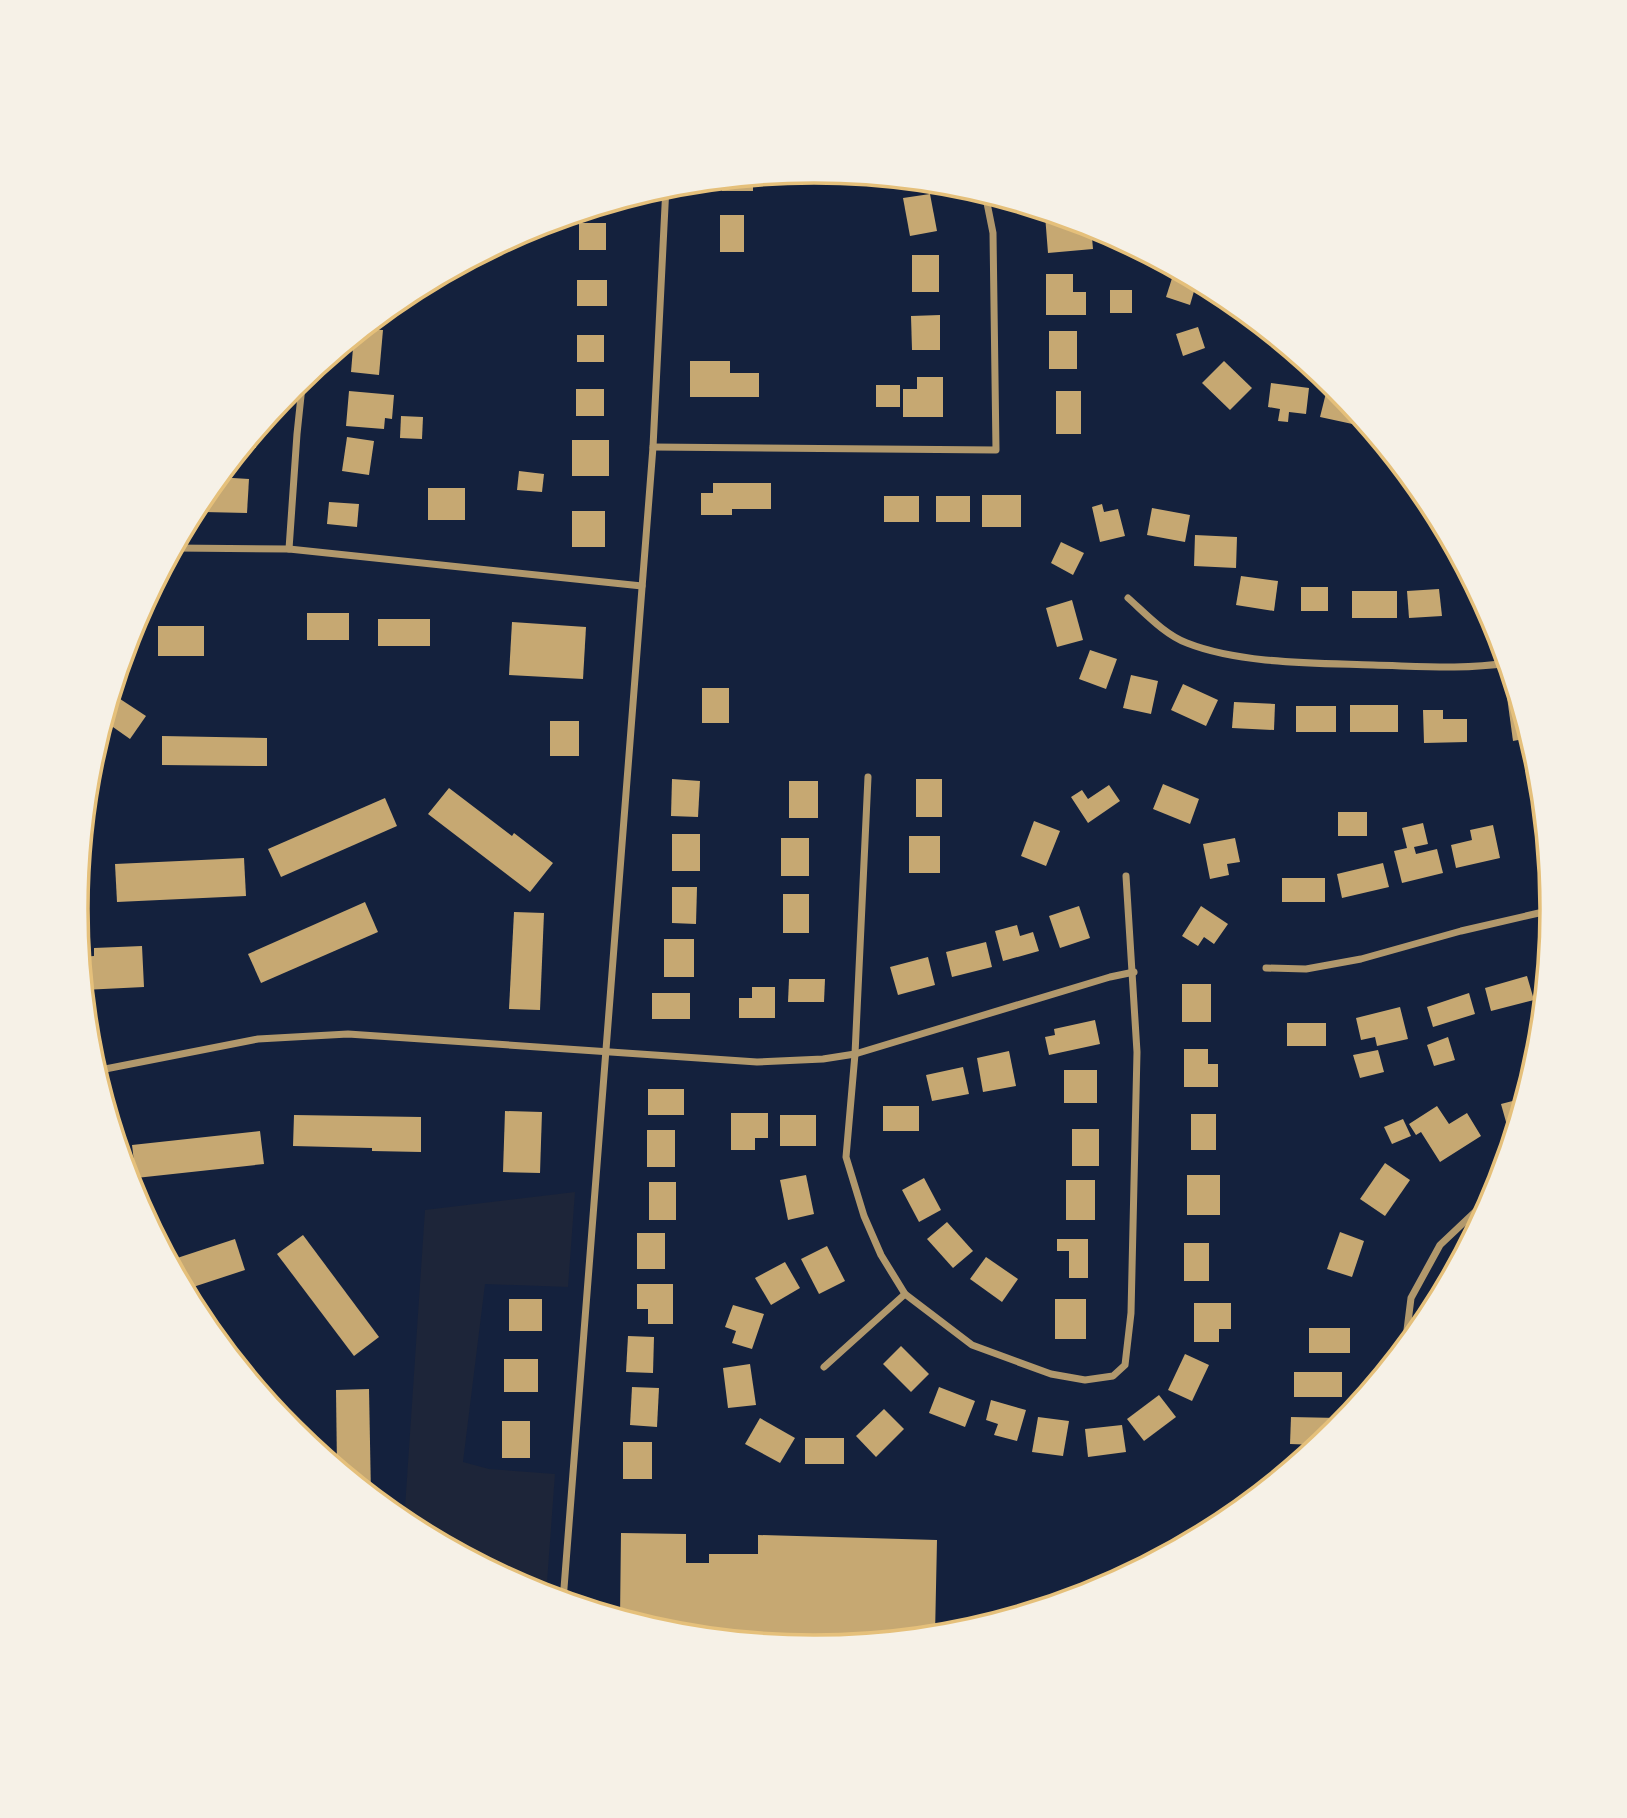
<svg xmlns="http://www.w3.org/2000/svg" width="1627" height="1818" font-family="Cabin,sans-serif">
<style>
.green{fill:#1d2539}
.building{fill:#c6a872}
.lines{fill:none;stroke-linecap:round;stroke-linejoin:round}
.minor{stroke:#b1986c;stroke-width:7}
.rim{fill:none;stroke:#e5c07b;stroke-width:3.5}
</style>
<rect width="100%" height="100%" fill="#14213d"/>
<polygon class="green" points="575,1192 568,1287 485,1284 463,1462 489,1469 555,1474 546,1596 531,1591 404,1523 425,1210"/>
<g class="building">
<polygon points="753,177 753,191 722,191 722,180"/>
<polygon points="896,179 914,181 898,186"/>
<polygon points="930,194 937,231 910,236 903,198"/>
<polygon points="1053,214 1076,221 1076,224 1091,226 1093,249 1048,253 1045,215"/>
<rect x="720" y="215" width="24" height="37"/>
<rect x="579" y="223" width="27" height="27"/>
<rect x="912" y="255" width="27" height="37"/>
<polygon points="1175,269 1197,281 1190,305 1166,297"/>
<polygon points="1046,274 1073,274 1073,292 1086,292 1086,315 1046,315"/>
<rect x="577" y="280" width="30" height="26"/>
<rect x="1110" y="290" width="22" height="23"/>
<polygon points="940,315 940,350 912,350 911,316"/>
<polygon points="1198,327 1205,348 1183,356 1176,334"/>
<polygon points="363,329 383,330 379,375 351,372 354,336"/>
<rect x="1049" y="331" width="28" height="38"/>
<rect x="577" y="335" width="27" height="27"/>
<polygon points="690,361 730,361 730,373 759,373 759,397 690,397"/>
<polygon points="1224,361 1252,388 1230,410 1202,383"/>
<polygon points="917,377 943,377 943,417 903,417 903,389 917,389"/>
<polygon points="1271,383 1309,388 1306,414 1289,412 1288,422 1278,421 1280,409 1268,407"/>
<rect x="876" y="385" width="24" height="22"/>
<rect x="576" y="389" width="28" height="27"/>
<polygon points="349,391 394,395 392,419 385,418 384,429 346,426"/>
<rect x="1056" y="391" width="25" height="43"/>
<polygon points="1326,393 1343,396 1359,416 1357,425 1320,417"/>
<polygon points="401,416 423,417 422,439 400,438"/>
<polygon points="257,429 256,448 242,448"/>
<polygon points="347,437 374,441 369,475 342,471"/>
<rect x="572" y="440" width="37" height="36"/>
<polygon points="519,471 544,474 542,492 517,490"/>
<polygon points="217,477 249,479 247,513 204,512 205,492"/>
<polygon points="713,483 771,483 771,509 732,509 732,515 701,515 701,493 713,493"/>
<rect x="428" y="488" width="37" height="32"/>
<rect x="982" y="495" width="39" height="32"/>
<rect x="884" y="496" width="35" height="26"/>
<rect x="936" y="496" width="34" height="26"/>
<polygon points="329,502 359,504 357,527 327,524"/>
<polygon points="1102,504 1104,512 1118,509 1125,536 1100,542 1092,507"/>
<polygon points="1152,508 1190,515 1185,542 1147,535"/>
<rect x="572" y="511" width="33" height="36"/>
<polygon points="1195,535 1237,537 1236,568 1194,566"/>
<polygon points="1061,542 1084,553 1073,575 1051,563"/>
<polygon points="1241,576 1278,581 1274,611 1236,605"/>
<rect x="1301" y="587" width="27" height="24"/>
<polygon points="1439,589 1442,616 1409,618 1407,591"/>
<rect x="1352" y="591" width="45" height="27"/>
<polygon points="1072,600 1083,640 1057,647 1046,608"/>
<rect x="307" y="613" width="42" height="27"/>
<rect x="378" y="619" width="52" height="27"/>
<polygon points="512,622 586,627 583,679 509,675"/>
<rect x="158" y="626" width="46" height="30"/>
<polygon points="1090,650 1117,659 1106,689 1079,679"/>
<polygon points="1131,675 1158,681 1151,714 1123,708"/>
<polygon points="1183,684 1218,700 1206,726 1171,710"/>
<rect x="702" y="688" width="27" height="35"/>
<polygon points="111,693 146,716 130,739 103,720"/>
<polygon points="1517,696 1529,738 1513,741 1507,697"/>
<polygon points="1234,702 1275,704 1274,730 1232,728"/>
<rect x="1350" y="705" width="48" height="27"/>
<rect x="1296" y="706" width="40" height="26"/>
<polygon points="1423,710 1443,710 1443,719 1467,719 1467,742 1424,743"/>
<rect x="550" y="721" width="29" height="35"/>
<polygon points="162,736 267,738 267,766 162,765"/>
<polygon points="1536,758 1541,805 1538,805 1527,760"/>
<polygon points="672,779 700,781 698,817 671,816"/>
<rect x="916" y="779" width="26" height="38"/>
<rect x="789" y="781" width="29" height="37"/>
<polygon points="1163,784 1199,799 1190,824 1153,809"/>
<polygon points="1109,785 1120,801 1088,823 1071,797 1082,790 1088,799"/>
<polygon points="449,788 512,836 514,833 553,863 530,892 428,814"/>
<polygon points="385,798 397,826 281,877 268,849"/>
<rect x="1338" y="812" width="29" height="24"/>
<polygon points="1034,821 1060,831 1046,866 1021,856"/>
<polygon points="1423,823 1428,844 1414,847 1416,854 1437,849 1443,873 1402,883 1394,851 1407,848 1402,828"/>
<polygon points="1493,825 1500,858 1456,868 1451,845 1472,840 1470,830"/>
<rect x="672" y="834" width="28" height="37"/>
<rect x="909" y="836" width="31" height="37"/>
<rect x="781" y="838" width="28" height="38"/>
<polygon points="1235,838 1240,862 1227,864 1229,875 1210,879 1203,844"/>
<polygon points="244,858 246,896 117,902 115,864"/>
<polygon points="1383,863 1389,887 1342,898 1337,874"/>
<rect x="1282" y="878" width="43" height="24"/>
<polygon points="672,887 697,887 696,924 672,923"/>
<rect x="783" y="894" width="26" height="39"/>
<polygon points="365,902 378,932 261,983 248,954"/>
<polygon points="1079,906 1090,938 1060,948 1049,916"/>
<polygon points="1201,906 1228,924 1214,944 1204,937 1198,946 1182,936"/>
<polygon points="514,912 544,913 540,1010 509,1009"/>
<polygon points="1017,925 1020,936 1033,932 1039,951 1003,961 995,931"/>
<rect x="664" y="939" width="30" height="38"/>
<polygon points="986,942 992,967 952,977 946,952"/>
<polygon points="142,946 144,987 83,990 80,957 94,956 94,948"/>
<polygon points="928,957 935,985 898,995 890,967"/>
<polygon points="1527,976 1534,1000 1491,1011 1485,988"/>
<polygon points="789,979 825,979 824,1002 788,1002"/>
<rect x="1182" y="984" width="29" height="38"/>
<polygon points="752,987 775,987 775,1018 739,1018 739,998 752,998"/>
<rect x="652" y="993" width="38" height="26"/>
<polygon points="1469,993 1475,1014 1433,1027 1427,1007"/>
<polygon points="1400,1007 1408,1039 1377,1046 1375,1037 1361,1040 1356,1018"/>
<polygon points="1095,1020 1100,1044 1049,1055 1045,1037 1055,1035 1054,1029"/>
<rect x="1287" y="1023" width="39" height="23"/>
<polygon points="1448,1037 1455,1060 1434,1066 1427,1045"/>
<polygon points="1184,1049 1208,1049 1208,1064 1218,1064 1218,1087 1184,1087"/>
<polygon points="1378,1050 1384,1072 1360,1078 1353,1055"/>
<polygon points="1009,1051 1016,1086 983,1092 977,1058"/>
<polygon points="963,1067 969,1094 932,1101 926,1075"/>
<rect x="1064" y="1070" width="33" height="33"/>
<rect x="648" y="1089" width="36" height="26"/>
<polygon points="1524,1098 1515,1127 1508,1129 1501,1104"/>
<rect x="883" y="1106" width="36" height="25"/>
<polygon points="1437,1106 1449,1124 1467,1113 1481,1136 1440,1162 1421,1132 1416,1135 1409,1124"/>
<polygon points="505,1111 542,1112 540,1173 503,1172"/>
<polygon points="731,1113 768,1113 768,1138 755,1138 755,1150 731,1150"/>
<rect x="1191" y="1114" width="25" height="36"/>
<polygon points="294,1115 421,1117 421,1152 372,1151 372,1148 293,1146"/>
<rect x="780" y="1115" width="36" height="31"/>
<polygon points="1403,1119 1411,1136 1392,1144 1384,1127"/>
<rect x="1072" y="1129" width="27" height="37"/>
<rect x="647" y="1130" width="28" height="37"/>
<polygon points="260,1131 264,1164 136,1178 132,1145"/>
<polygon points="1385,1163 1410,1180 1385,1216 1360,1199"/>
<polygon points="806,1175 814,1214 788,1220 780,1180"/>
<rect x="1187" y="1175" width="33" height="40"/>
<polygon points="924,1178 941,1210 919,1222 902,1190"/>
<rect x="1066" y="1180" width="29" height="40"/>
<rect x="649" y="1182" width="27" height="38"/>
<polygon points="947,1222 973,1251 953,1268 927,1239"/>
<polygon points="1340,1232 1364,1241 1352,1277 1327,1269"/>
<rect x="637" y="1233" width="28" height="36"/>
<polygon points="303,1235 379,1337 354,1356 277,1254"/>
<polygon points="235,1239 245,1270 184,1290 168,1261"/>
<polygon points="1057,1239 1088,1239 1088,1278 1069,1278 1069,1251 1057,1251"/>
<rect x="1184" y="1243" width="25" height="38"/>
<polygon points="827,1246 845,1281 819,1294 801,1259"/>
<polygon points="986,1257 1018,1279 1002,1302 970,1279"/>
<polygon points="785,1262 800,1288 771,1305 755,1278"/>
<polygon points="637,1284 673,1284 673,1324 648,1324 648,1309 637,1309"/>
<rect x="509" y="1299" width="33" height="32"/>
<rect x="1055" y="1299" width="31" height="40"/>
<polygon points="1194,1303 1231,1303 1231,1329 1219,1329 1219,1342 1194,1342"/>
<polygon points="733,1305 764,1314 752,1349 732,1343 736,1331 725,1327"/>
<rect x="1309" y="1328" width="41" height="25"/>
<polygon points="628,1336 654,1337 653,1373 626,1372"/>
<polygon points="901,1346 929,1374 911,1392 883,1364"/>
<polygon points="1185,1354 1209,1365 1192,1401 1168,1390"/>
<rect x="504" y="1359" width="34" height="33"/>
<polygon points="750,1364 756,1405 728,1408 723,1368"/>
<rect x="1294" y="1372" width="48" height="25"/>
<polygon points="632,1387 659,1388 657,1427 630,1425"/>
<polygon points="939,1387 975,1401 965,1427 929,1413"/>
<polygon points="369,1389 371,1496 337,1469 336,1390"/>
<polygon points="1159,1395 1176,1417 1144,1441 1127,1419"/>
<polygon points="991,1400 1026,1410 1017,1441 994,1435 998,1424 986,1420"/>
<polygon points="884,1409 904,1429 876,1457 856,1436"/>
<polygon points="1038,1417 1069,1421 1063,1456 1032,1452"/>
<polygon points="1291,1417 1338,1418 1338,1429 1318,1445 1290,1444"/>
<polygon points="760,1418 795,1438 780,1463 745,1444"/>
<rect x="502" y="1421" width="28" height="37"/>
<polygon points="1122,1425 1126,1452 1088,1457 1085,1429"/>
<rect x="805" y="1438" width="39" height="26"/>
<rect x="623" y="1442" width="29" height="37"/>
<polygon points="621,1533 686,1534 686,1563 709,1563 709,1554 758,1554 758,1535 937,1540 935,1635 877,1641 722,1638 669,1633 620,1618"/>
</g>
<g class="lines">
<g class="minor">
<polyline points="653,447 996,450 993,233 985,193"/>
<polyline points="174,548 289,549 642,586"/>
<polyline points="289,549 297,434 303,377"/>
<path d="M1128,598c17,15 37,37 59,45 53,21 129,20 186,22 44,1 90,5 134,-2"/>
<polyline points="868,777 855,1054 846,1157 864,1216 881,1255 905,1294 972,1345 1051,1374 1085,1380 1113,1376 1125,1365 1131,1313 1137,1052 1126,876"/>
<polyline points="1266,968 1306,969 1361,959 1461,931 1552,910"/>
<polyline points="95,1071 258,1039 348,1034 757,1062 823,1059 855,1054 1110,977 1134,972"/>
<polyline points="1405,1346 1411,1298 1440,1245 1476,1211 1489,1204"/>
<polyline points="824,1367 905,1294"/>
<polyline points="563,1601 653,447 666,186"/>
</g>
</g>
<path d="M0 0H1627V1818H0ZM88 909a726 726 0 1 1 1452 0a726 726 0 1 1-1452 0Z" fill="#f6f1e7" fill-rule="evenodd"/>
<path class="rim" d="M88 909a726 726 0 1 1 1452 0a726 726 0 1 1-1452 0Z"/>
</svg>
